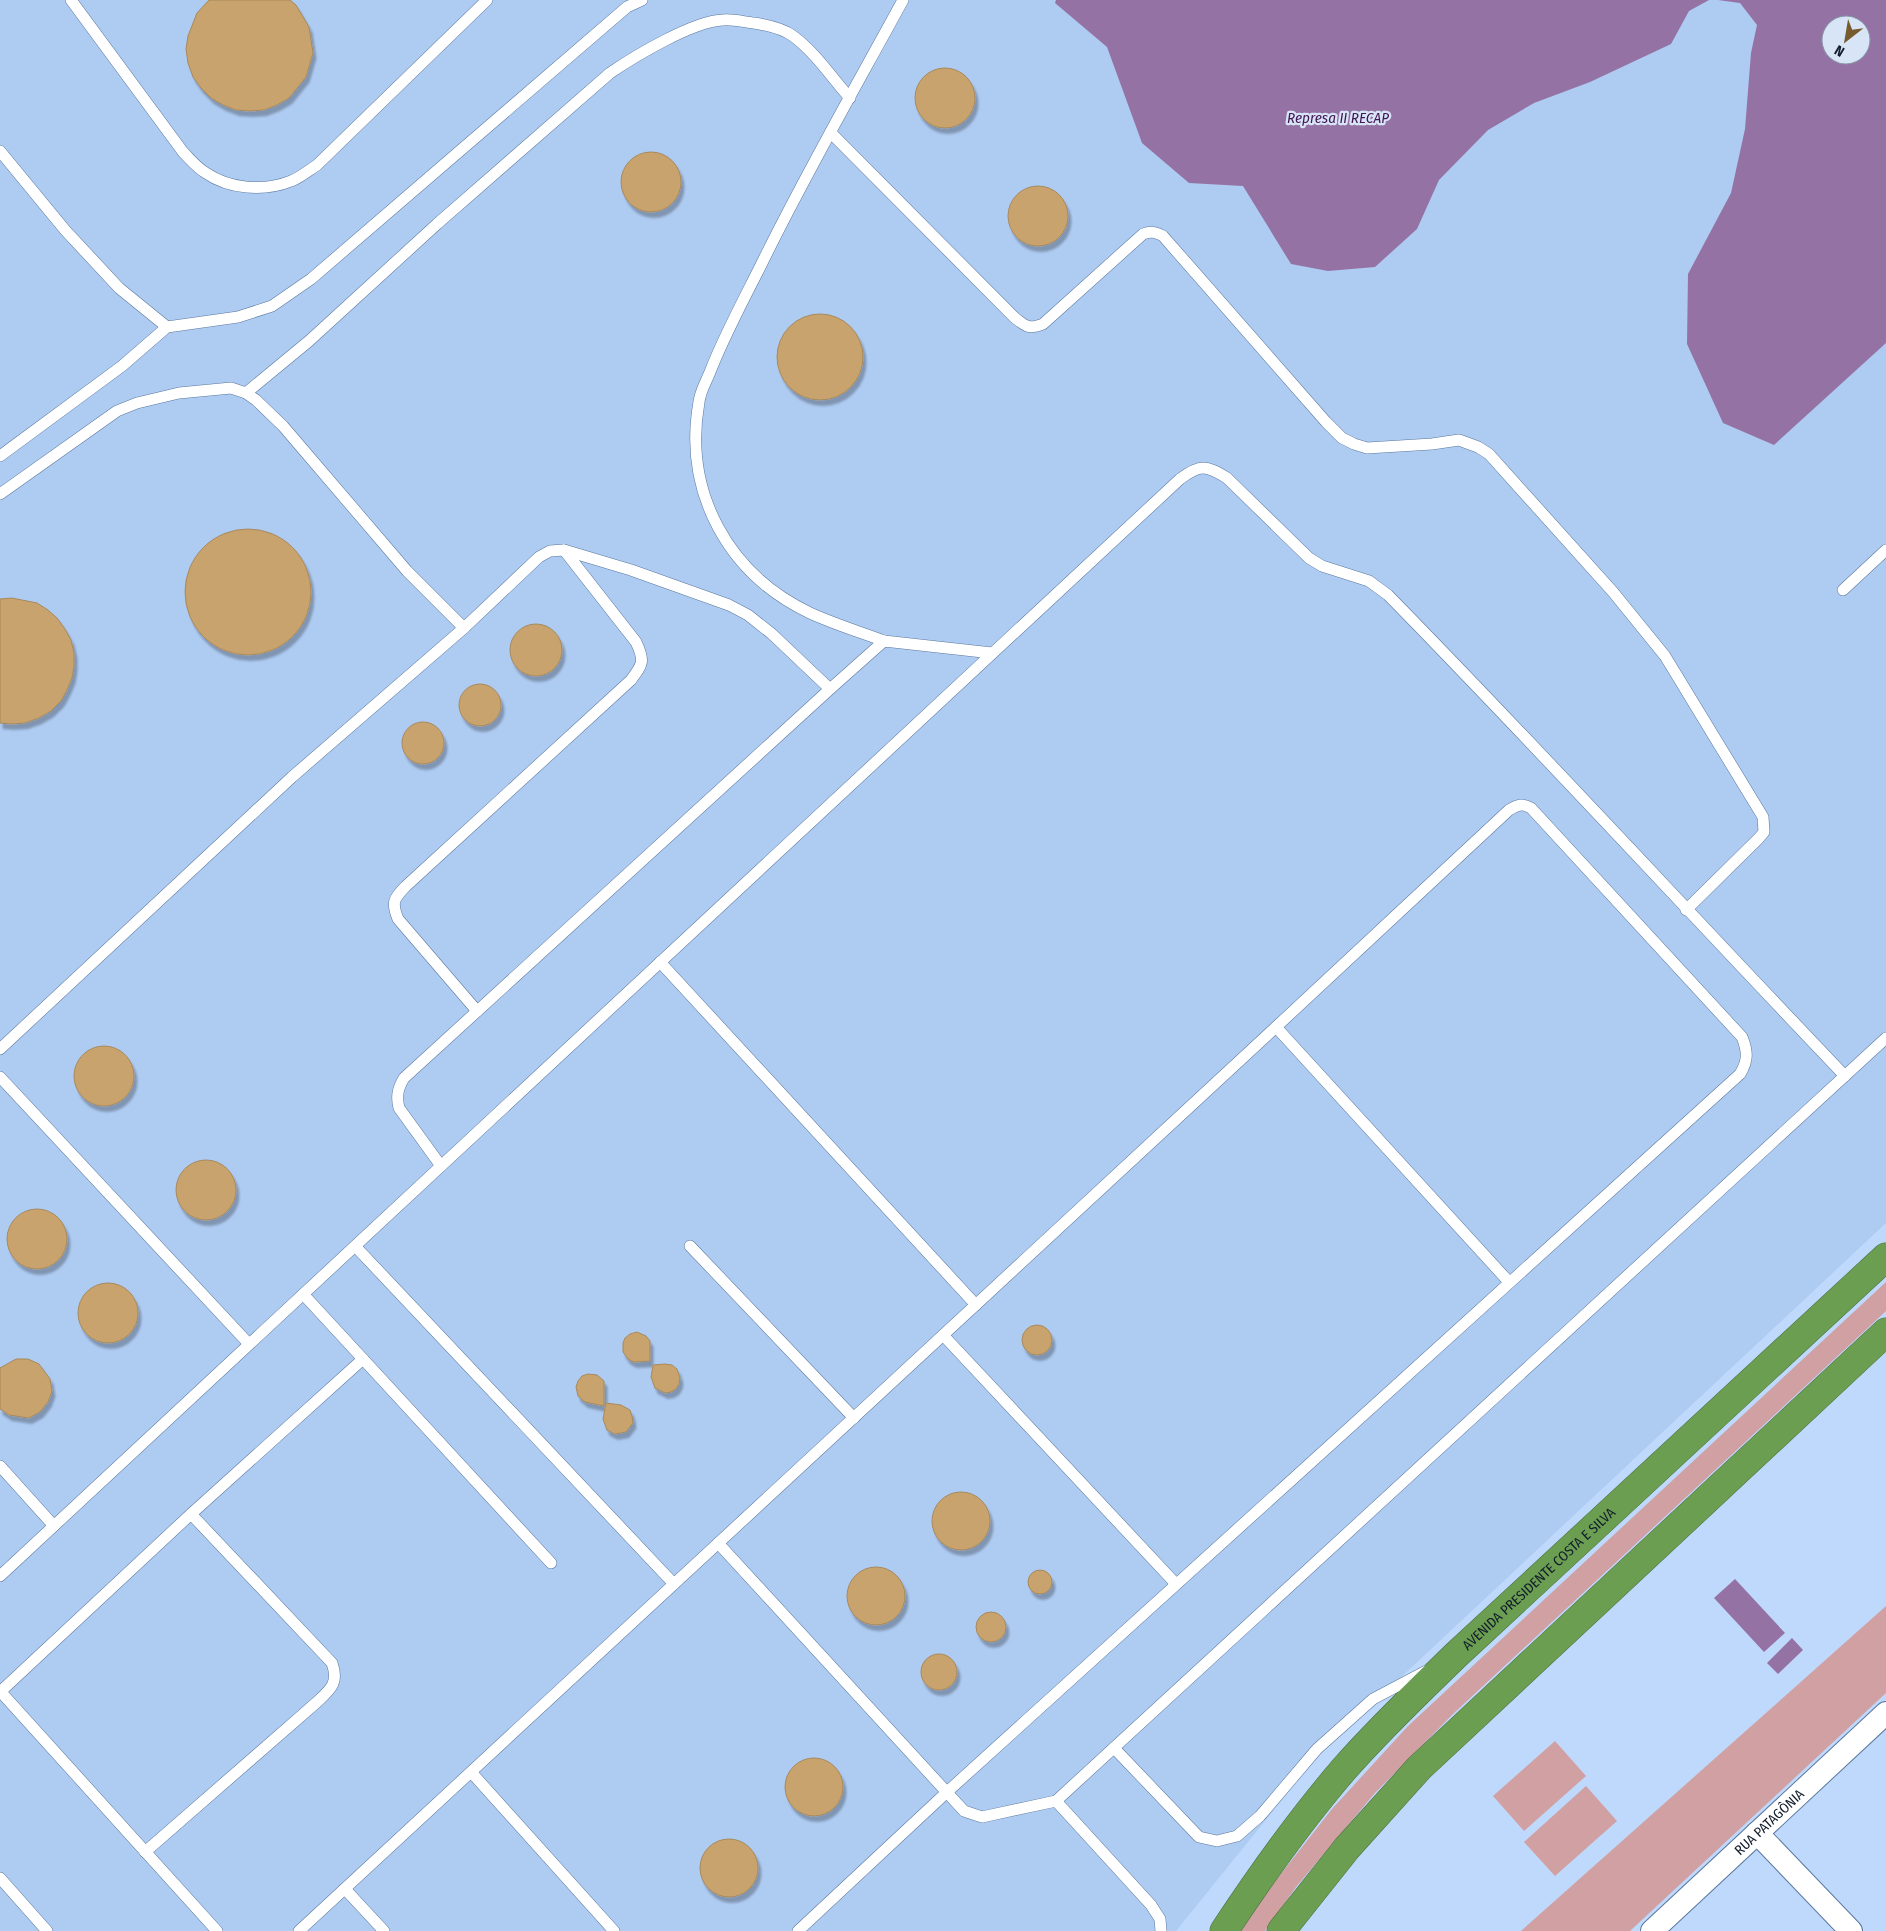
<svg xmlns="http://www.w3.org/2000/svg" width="1886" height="1931" font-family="'Fira Sans Condensed',sans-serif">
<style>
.built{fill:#aecbf2;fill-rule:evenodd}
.green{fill:#d1a0a2}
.water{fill:#9572a4;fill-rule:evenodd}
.building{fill:#c9a36d;stroke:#a7895d;filter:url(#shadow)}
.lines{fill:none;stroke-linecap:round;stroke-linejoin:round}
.lane-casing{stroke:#5a789f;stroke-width:12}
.street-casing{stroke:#5a789f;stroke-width:24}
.highway-casing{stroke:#4c7143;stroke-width:29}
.lane{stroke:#fff;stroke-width:11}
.street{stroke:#fff;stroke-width:22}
.highway{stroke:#6b9e50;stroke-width:28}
.labels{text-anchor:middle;stroke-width:4.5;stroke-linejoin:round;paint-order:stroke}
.street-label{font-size:14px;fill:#111d2c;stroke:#d8e5f7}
.water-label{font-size:15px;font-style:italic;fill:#431554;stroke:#d8e5f7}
</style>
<defs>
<filter id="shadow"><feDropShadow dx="3" dy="5.5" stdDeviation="1" flood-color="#0004"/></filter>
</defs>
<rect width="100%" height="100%" fill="#bfd9fc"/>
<path class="built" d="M0,0h1886v1223l-567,531 -143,177h-1176zM1831,25h30v30h-30z"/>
<g class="green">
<polygon points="1886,1282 1886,1311 1453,1714 1375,1793 1296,1887 1265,1931 1239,1931 1269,1889 1332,1809 1408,1726"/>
<polygon points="1886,1606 1886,1693 1630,1931 1521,1931"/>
<polygon points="1555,1741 1586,1776 1524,1831 1493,1796"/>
<polygon points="1586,1786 1617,1821 1555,1876 1524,1842"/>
</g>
<g class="water">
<polygon points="1056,0 1709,0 1689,11 1671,44 1590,82 1534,103 1488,130 1439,180 1417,229 1375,267 1328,271 1291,264 1243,186 1189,183 1142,143 1107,47 1055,3"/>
<path d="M1718,0h168v343l-112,102 -51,-22 -36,-79 1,-70 43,-81 14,-64 6,-76 6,-28 -17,-22zM1831,25h30v30h-30z"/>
<polygon points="1735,1579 1785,1633 1764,1652 1714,1598"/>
<polygon points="1792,1638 1803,1650 1778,1674 1767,1663"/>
</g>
<g class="building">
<polygon points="209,0 290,0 296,5 309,27 313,53 306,77 289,98 277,105 264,110 250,111 236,110 223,105 211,98 201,88 193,77 188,63 186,49 188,36 197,13"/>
<circle cx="945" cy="98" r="30"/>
<circle cx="651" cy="182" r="30"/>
<circle cx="1038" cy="216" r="30"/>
<circle cx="820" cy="357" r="43"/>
<circle cx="248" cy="592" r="63"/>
<polygon points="12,598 37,603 48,610 57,618 65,629 71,640 74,653 74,666 72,678 67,690 61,701 51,711 39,718 25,723 11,724 0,723 0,599"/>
<circle cx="536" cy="650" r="26"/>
<circle cx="480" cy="705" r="21"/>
<circle cx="423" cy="743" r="21"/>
<circle cx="104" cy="1076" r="30"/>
<circle cx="206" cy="1190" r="30"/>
<circle cx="37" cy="1239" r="30"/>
<circle cx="108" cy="1313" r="30"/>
<circle cx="1037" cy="1340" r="15"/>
<polygon points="637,1332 646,1336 650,1341 650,1361 634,1362 628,1359 623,1352 623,1343 625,1338 630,1334"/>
<polygon points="16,1359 28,1359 39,1364 50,1379 52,1391 48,1402 40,1412 29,1418 9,1415 0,1409 0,1368"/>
<polygon points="665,1364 672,1365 677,1369 680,1378 679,1384 676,1389 671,1392 665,1393 655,1388 651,1377 653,1365"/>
<polygon points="588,1374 597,1375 604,1381 604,1406 585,1402 578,1396 576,1387 578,1381 582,1376"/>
<polygon points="606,1403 621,1405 630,1410 632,1416 633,1423 626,1432 615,1434 607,1430 603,1419"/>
<circle cx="961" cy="1521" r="29"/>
<circle cx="876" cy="1596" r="29"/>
<circle cx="1040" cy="1582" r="12"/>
<circle cx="991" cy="1627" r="15"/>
<circle cx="939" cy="1672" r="18"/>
<circle cx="814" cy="1787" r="29"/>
<circle cx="729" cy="1868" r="29"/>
</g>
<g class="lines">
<defs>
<g id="lane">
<path d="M71,0l112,152c7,7 14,16 23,21 23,16 58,19 85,8 9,-3 18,-11 26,-16l170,-165"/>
<path d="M831,133l184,185c11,8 13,12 28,6l100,-90c8,-3 12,-2 20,2l163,186 16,16 12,6 13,4 65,-4 27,-4 19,7 11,7 124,138 52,64 98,161 1,15 -5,6 -73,72"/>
<polyline points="0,151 65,230 119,288 167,327"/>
<path d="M246,393l63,-52 128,-117 173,-151c25,-17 83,-52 113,-53 10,-1 21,2 31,3 13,2 28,5 39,13 22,16 39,42 57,62"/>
<polyline points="0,456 122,366 167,327 238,317 272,306 311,279 627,7 642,0"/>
<path d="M0,494l117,-83 20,-8 42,-10 52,-5 15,5 10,7 27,26 124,145 57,57 75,-71 11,-6 14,-1 67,20 98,35 19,10 24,19 58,55 -426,389c-6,10 -8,18 -5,30l42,58"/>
<polyline points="1843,590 1886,550"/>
<path d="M884,641c-24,-9 -50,-17 -74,-28 -82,-39 -127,-121 -111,-211 1,-10 7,-20 11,-30 14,-36 33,-71 51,-107 44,-90 94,-177 142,-265"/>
<polyline points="830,689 884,641 992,653"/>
<polyline points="660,962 976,1305"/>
<path d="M477,1011l-79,-92c-7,-17 -4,-21 8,-33l225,-206c12,-16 14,-19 5,-38l-72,-92"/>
<polyline points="1276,1027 1509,1282"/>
<polyline points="0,1049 292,777 464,628"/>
<polyline points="0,1077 249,1344"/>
<polyline points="355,1246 674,1584"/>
<polyline points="690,1246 854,1418"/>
<polyline points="943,1335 1176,1584"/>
<polyline points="363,1359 551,1563"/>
<polyline points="0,1466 54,1526"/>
<polyline points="718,1543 964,1811 982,1817 1056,1801 1886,1038"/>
<path d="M0,1576l1180,-1097c20,-15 26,-14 47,-1l82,80 13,8 47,15 19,14c155,158 304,321 457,481"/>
<polyline points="0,1691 217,1931"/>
<polyline points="0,1692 191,1514 363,1359 303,1294"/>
<polyline points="1114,1748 1199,1837 1217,1841 1237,1836 1260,1816 1317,1749 1373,1699 1426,1671"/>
<polyline points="471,1772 614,1931"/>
<polyline points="1056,1801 1151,1905 1160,1919 1161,1931"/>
<path d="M145,1852l172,-150c14,-13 22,-19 15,-39l-141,-149"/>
<polyline points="0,1878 47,1931"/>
<polyline points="345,1889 384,1931"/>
<path d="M299,1931l977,-904 233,-217c8,-5 13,-7 22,-2l211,229c6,15 6,24 -2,37l-793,718 -149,139"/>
</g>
<g id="street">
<polyline points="1757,1833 1851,1931"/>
<path id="s1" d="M1652,1931l234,-218"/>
</g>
<g id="highway">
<path id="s2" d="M1224,1931c37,-56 76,-111 120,-162 35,-40 74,-77 112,-114l430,-398"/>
<polyline points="1281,1931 1347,1848 1419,1768 1886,1332"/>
</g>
</defs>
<use href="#lane" class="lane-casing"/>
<use href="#street" class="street-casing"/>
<use href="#highway" class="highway-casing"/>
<use href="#lane" class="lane"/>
<use href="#street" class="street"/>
<use href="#highway" class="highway"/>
</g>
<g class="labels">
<g class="street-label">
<text dy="5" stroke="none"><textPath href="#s2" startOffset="474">AVENIDA PRESIDENTE COSTA E SILVA</textPath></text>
<text dy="5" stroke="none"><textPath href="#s1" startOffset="160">RUA PATAGÔNIA</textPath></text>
</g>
<g class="water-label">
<text x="1338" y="123">Represa II RECAP</text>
</g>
</g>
<g transform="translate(1846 40) rotate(211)"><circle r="24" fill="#d8e5f7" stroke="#8895a6"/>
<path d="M0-4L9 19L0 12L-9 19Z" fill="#775a2d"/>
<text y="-8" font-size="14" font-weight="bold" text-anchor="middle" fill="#111d2c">N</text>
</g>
</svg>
